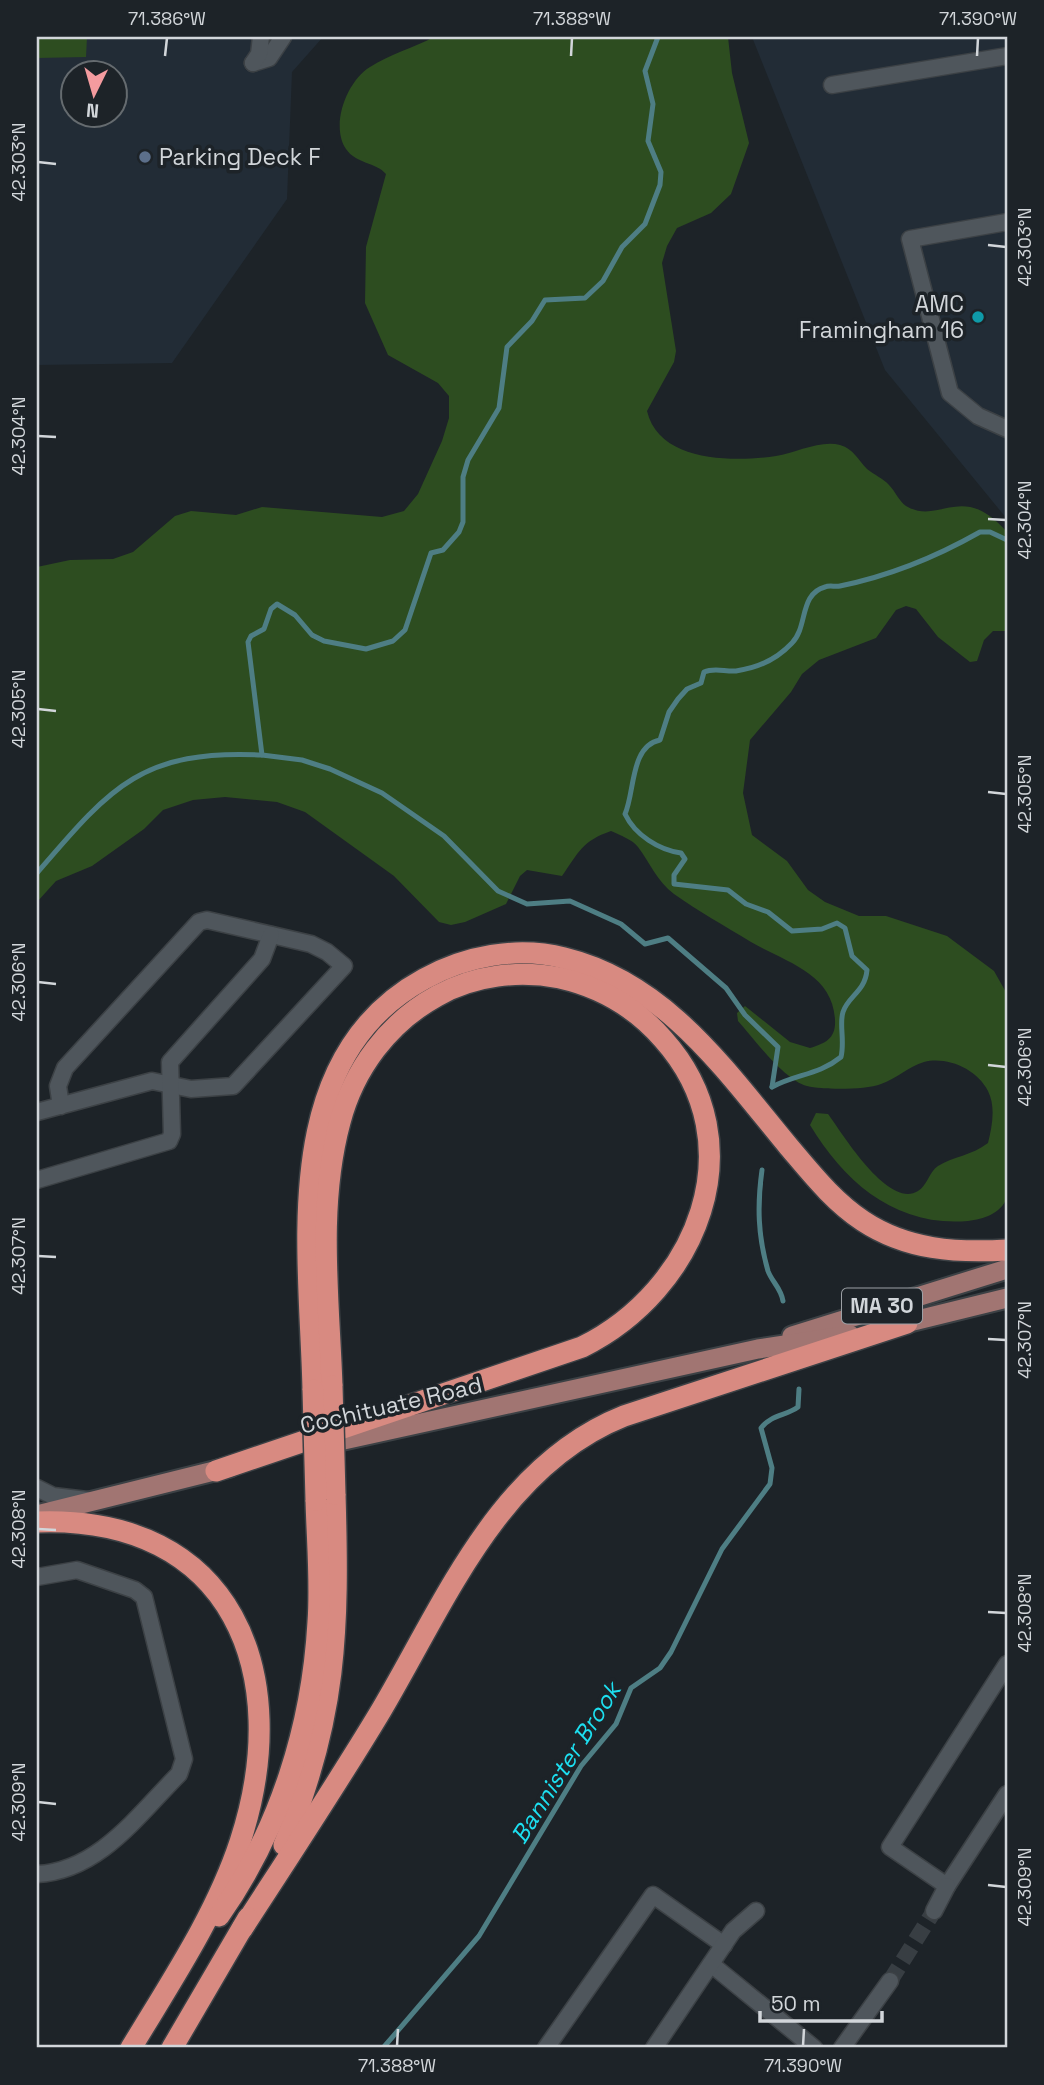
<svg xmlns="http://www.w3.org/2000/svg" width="1044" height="2085" font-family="'Space Grotesk',sans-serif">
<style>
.built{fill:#222c36;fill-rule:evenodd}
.green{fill:#2d4d20}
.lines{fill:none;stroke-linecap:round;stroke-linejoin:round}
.stream{stroke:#4e7e84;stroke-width:5}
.minor-tunnel{stroke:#383e43;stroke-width:16;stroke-dasharray:16 8;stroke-linecap:butt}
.minor-casing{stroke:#3c4145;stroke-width:19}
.major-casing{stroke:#3c4145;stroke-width:23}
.highway-casing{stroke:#3c4145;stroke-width:24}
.minor{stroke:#4f565c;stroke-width:16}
.major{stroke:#a17572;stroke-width:19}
.highway{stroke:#d88a81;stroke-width:21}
.highway-bridge-casing{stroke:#3c4145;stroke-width:24;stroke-linecap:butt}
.highway-bridge{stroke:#d88a81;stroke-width:21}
.ticks{fill:none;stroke:#d2d6da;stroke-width:2.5}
.service-dot{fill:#5c6f8a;stroke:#1d2328;stroke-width:2.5}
.culture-dot{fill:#0f9aa8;stroke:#1d2328;stroke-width:2.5}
.labels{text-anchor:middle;stroke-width:7;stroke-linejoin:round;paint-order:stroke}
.shield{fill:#1d2328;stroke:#9ca0a5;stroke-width:2}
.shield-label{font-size:21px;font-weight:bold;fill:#d2d6da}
.poi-label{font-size:23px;fill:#d2d6da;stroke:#1d2328;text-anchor:start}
.street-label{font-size:23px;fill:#d2d6da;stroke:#1d2328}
.water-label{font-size:24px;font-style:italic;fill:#1ddff0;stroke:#1d2328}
.neatline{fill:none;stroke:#d2d6da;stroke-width:2.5}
.ticks-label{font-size:18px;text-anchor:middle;fill:#d2d6da}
</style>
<rect width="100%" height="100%" fill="#1d2328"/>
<g class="built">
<path d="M37,37h286l-31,35 -5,127 -115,164 -135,2zM74,74h42v42h-42z"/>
<polygon points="752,37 1007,37 1007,519 885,370"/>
</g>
<g class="green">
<polygon points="37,37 87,37 86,57 37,58"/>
<path d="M434,37h294l4,36 17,70 -18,51 -20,19 -34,15 -10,18 -5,17 14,88 -2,11 -27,49c12,52 88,51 129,45 20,-3 44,-16 64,-11 14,4 18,15 27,24 7,6 16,9 22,16 6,6 10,16 17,21 34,20 55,-26 101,26v99h-14l-9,9 -7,21 -7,1 -32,-25 -22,-28 -10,-3 -10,4 -20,28 -57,22 -17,14 -11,18 -41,48 -7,53 9,42 35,26 21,29 17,12 34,14h27l61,20 47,35 13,23v204c-7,16 -23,21 -39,23 -72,6 -123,-38 -158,-96l6,-12 12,1c13,17 60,96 90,77 9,-5 11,-19 20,-25 16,-10 33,-10 50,-23 4,-16 8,-36 0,-52 -11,-22 -41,-35 -64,-29 -15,4 -28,17 -43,22 -16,6 -57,6 -74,2 -23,-6 -53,-47 -69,-65l-1,-8 8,-7 45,36 20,6c16,-5 26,-10 25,-28 -2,-47 -50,-58 -84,-78 -26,-16 -53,-31 -77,-48 -17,-13 -24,-31 -36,-47 -5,-7 -18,-12 -27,-16 -29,10 -32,21 -49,45l-35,-6 -7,6 -14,28 -41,18 -14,3 -12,-3 -45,-46 -89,-64 -28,-10 -52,-5 -32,3 -30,10 -19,19 -52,37 -36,15 -19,21v-335l33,-7 43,-1 20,-7 42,-36 16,-5 45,4 26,-8 120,10 22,-6 14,-17 24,-53 7,-23v-22l-11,-13 -50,-28 -23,-52 1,-56 20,-73c-10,-12 -30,-10 -40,-25 -16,-24 1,-68 24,-82 20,-13 43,-19 64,-30z"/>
</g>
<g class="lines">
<g class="stream">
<polyline points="658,37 645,71 653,104 648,141 661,172 660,185 645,224 622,247 603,281 585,298 545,300 532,321 507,347 499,408 468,460 463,477 463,522 459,532 443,550 431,553 405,630 393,641 366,649 324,641 312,635 295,615 277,604 271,609 264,629 251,636 248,642 262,755 302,760 330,769 382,793 444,836 498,891 527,904 570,901 621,924 645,944 668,938 726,988 745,1015 778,1047 772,1087"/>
<path d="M37,873c73,-85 104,-124 225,-118"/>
<path d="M772,1087c24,-13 47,-12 69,-30 4,-16 -2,-33 2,-45 5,-16 22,-20 24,-42l-15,-14 -7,-28 -8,-5 -15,6 -30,2 -24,-19 -22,-8 -18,-14 -54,-6v-9l11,-16 -4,-6c-22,-3 -46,-18 -56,-39 10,-22 5,-68 35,-74l9,-28 9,-13 9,-10 14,-6 3,-11c11,-5 21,0 32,-1 22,-3 41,-12 56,-28 16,-16 7,-49 33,-56 4,-2 10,0 15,-1 49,-10 96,-29 140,-54h10l17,8"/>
<path d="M762,1170c-5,36 -4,66 6,101 4,11 13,17 15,30"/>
<path d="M383,2048l96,-112 102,-170 35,-42 15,-36 29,-20 11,-16 51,-103 48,-65 2,-16 -11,-40c11,-14 25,-12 37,-21l1,-18"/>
</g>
<polyline class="minor-tunnel" points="890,1981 934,1911"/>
<defs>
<g id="minor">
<polyline points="253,63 269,58 283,37"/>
<polyline points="253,63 259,54 261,37"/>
<polyline points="832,85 1007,56"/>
<polyline points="1007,222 910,239 950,393 978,416 1007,429"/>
<polyline points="37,1112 152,1081 191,1089 233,1086 344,966 327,952 311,944 207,920 199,922 65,1068 58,1086 61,1106"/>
<polyline points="37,1180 169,1141 172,1134 170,1062 262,959 271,935"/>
<polyline points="37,1488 53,1496 87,1500"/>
<path d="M37,1577l40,-7 58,20 9,7 40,162 -5,15c-41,41 -80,97 -142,100"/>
<polyline points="1007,1664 890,1847 947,1886 1007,1794"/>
<polyline points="934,1911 947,1886"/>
<polyline points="711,1964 814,2048"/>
<polyline points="546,2048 653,1895 724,1945"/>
<polyline points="654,2048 733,1931 756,1911"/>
<polyline points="842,2048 890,1981"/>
</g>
<g id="major">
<polyline points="893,1326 1007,1298"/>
<polyline points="792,1336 1007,1269"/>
<polyline points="321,1445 758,1349 850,1335"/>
<polyline points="37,1515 230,1467"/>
</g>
<g id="highway">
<path d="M313,1390c-3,-139 -36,-331 111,-411 41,-23 93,-33 140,-21 102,25 161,112 225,189 23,27 44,54 74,74 44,29 93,32 144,29"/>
<path d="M216,1471l366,-124c115,-57 175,-203 81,-308 -27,-31 -63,-52 -103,-61 -41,-8 -86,-3 -123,18 -49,27 -83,73 -97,126 -23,85 -11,177 -8,264"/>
<path d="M37,1522c196,-7 258,152 203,320 -24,73 -70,141 -109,206"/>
<path d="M284,1845c53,-127 55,-215 51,-351"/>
<path d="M219,1916c61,-87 93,-189 99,-294 3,-40 -1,-82 -2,-122"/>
<path d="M242,1929c46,-71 93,-142 137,-215 65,-109 119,-248 245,-298l283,-93"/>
<polyline points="172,2048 248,1918"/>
</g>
</defs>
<use href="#minor" class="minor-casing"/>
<use href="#major" class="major-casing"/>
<use href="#highway" class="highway-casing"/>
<use href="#minor" class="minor"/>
<use href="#major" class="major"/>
<use href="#highway" class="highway"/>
<defs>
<g id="highway-bridge">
<polyline points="332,1386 335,1494"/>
<polyline points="313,1390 316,1500"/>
</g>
</defs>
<use href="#highway-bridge" class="highway-bridge-casing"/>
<use href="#highway-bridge" class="highway-bridge"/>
</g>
<path class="ticks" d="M165,56l2,-18M571,56l1,-18M977,56l1,-18M38,162l18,2M988,245l18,2M38,436l18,1M988,519l18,1M38,709l18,2M988,792l18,2M38,982l18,2M988,1065l18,2M38,1256l18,1M988,1339l18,1M38,1529l18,1M988,1612l18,1M38,1802l18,2M988,1885l18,2M397,2046l1,-17M803,2046l1,-17"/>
<circle class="service-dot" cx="145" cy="157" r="7"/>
<circle class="culture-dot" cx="978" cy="317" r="7"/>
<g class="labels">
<rect class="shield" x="842" y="1288.5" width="80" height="35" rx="5"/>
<g class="shield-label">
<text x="882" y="1313">MA 30</text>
</g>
<g class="poi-label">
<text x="159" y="165">Parking Deck F</text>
<text x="964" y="312" text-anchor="end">AMC<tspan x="964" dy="26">Framingham 16</tspan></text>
</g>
<g class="street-label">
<text transform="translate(391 1405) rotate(-13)" y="8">Cochituate Road</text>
</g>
<g class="water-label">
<text transform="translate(566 1763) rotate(-58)" y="8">Bannister Brook</text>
</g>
</g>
<rect width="1044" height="2085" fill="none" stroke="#1d2328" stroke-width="77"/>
<g transform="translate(94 94) rotate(185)"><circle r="33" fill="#1d2328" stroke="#656b6f" stroke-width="2"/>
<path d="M0-5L12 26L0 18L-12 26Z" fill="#f49b9f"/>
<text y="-10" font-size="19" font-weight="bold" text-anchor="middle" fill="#d2d6da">N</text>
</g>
<path d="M760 2011v10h122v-10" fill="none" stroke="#d2d6da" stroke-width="3.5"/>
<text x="771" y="2011" font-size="21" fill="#d2d6da" stroke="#1d2328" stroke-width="5" paint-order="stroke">50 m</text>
<rect x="38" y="38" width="968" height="2008" class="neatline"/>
<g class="ticks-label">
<text x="167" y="25">71.386°W</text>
<text x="572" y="25">71.388°W</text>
<text x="978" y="25">71.390°W</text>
<text transform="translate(19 162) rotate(-90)" y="6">42.303°N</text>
<text transform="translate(1025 247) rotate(-90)" y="6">42.303°N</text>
<text transform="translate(19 436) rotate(-90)" y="6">42.304°N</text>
<text transform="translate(1025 520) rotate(-90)" y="6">42.304°N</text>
<text transform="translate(19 709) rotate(-90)" y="6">42.305°N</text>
<text transform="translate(1025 794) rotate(-90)" y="6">42.305°N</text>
<text transform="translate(19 982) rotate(-90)" y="6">42.306°N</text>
<text transform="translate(1025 1067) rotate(-90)" y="6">42.306°N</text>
<text transform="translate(19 1256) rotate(-90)" y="6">42.307°N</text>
<text transform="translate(1025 1340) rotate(-90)" y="6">42.307°N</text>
<text transform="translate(19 1529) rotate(-90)" y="6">42.308°N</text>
<text transform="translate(1025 1613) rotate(-90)" y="6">42.308°N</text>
<text transform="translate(19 1802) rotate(-90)" y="6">42.309°N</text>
<text transform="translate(1025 1887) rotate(-90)" y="6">42.309°N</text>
<text x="397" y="2072">71.388°W</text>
<text x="803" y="2072">71.390°W</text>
</g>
</svg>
